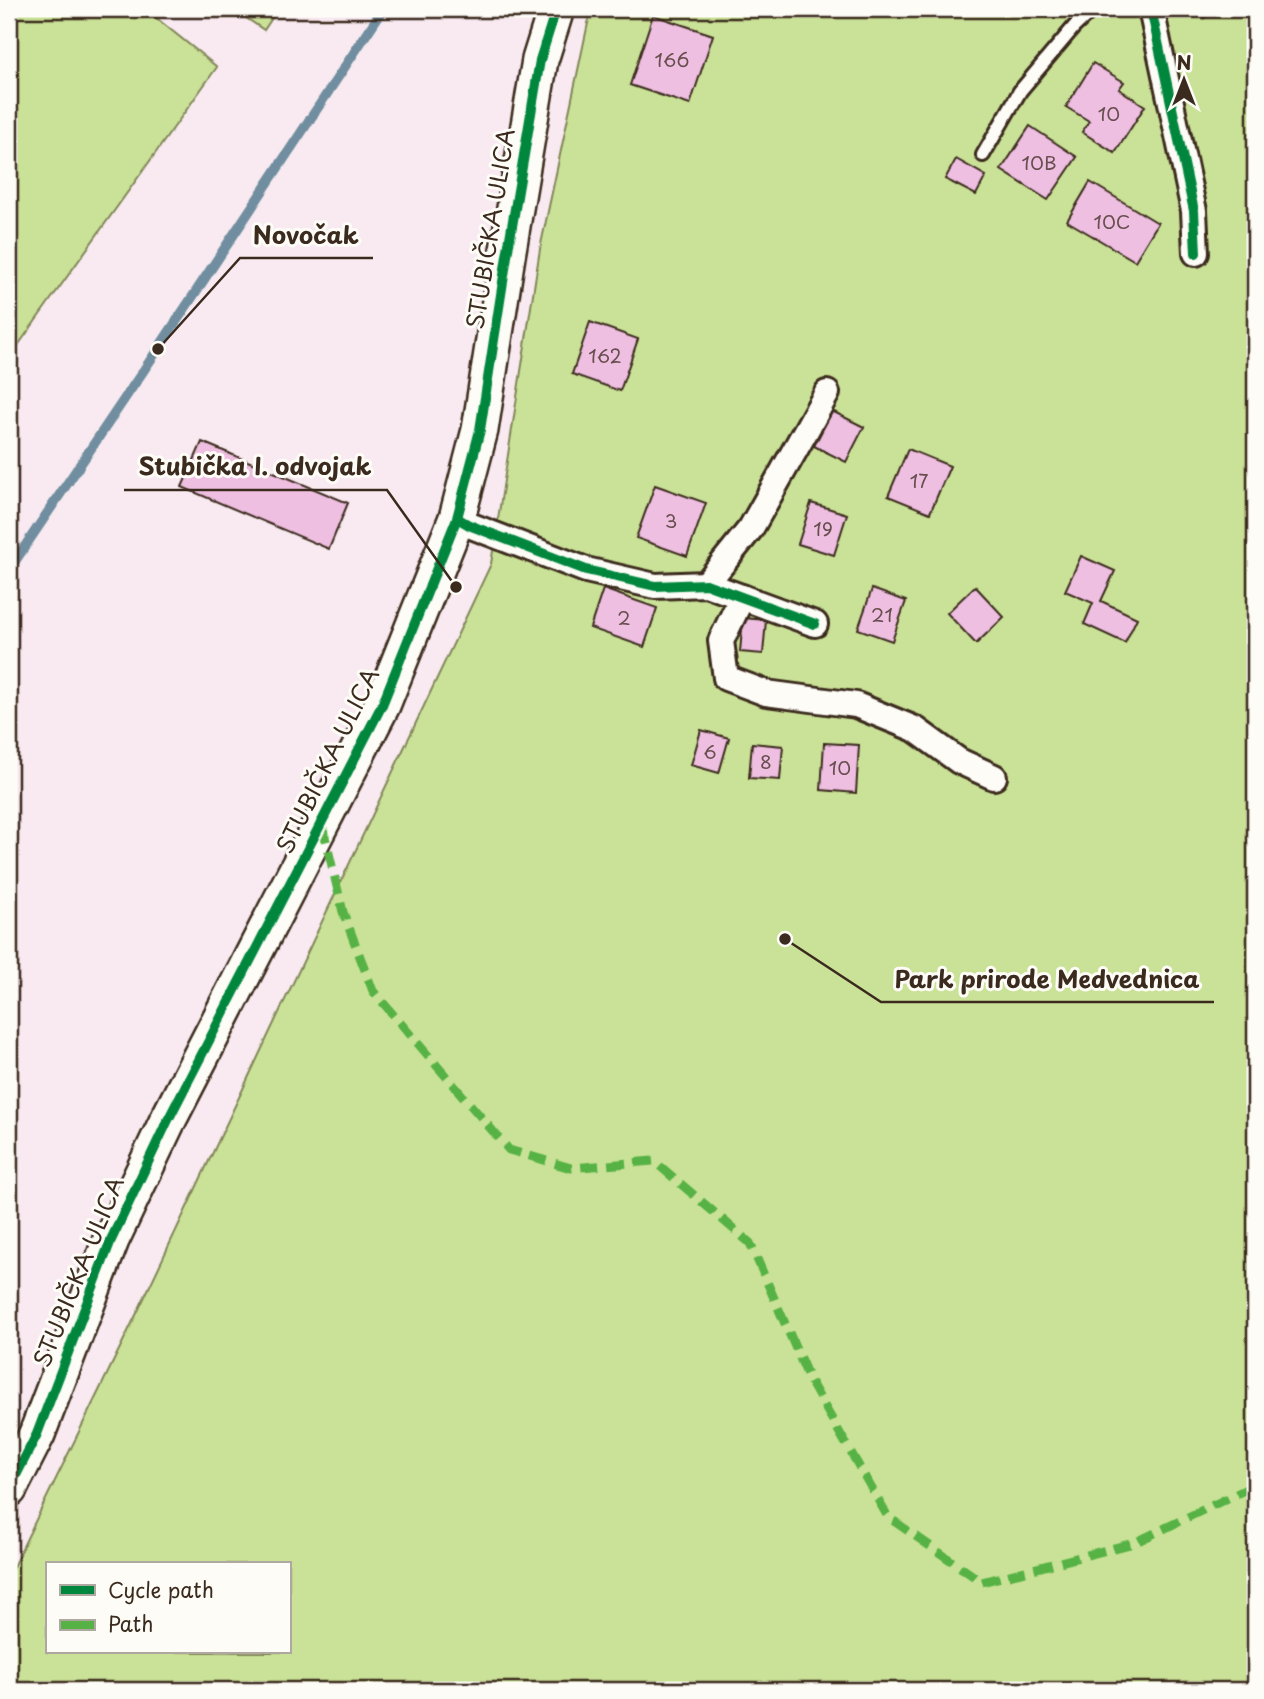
<svg xmlns="http://www.w3.org/2000/svg" width="1264" height="1699" font-family="'Playpen Sans',sans-serif">
<style>
.green{fill:#cae297;stroke:#82865a;stroke-width:2;fill-rule:evenodd}
.lines{fill:none;stroke-linecap:round;stroke-linejoin:round}
.stream{stroke:#708e9f;stroke-width:10}
.building{fill:#eebfe1;stroke:#3b2a1e;stroke-width:2}
.service-casing{stroke:#3b2a1e;stroke-width:18}
.minor-casing{stroke:#3b2a1e;stroke-width:30}
.secondary-casing{stroke:#3b2a1e;stroke-width:40}
.service{stroke:#fdfcf7;stroke-width:12}
.minor{stroke:#fdfcf7;stroke-width:24}
.secondary{stroke:#fdfcf7;stroke-width:35}
.quiet{stroke:#57b245;stroke-width:9;stroke-dasharray:18 9;stroke-linecap:butt}
.cycleway-casing{stroke:#fdfcf7;stroke-width:15}
.cycleway{stroke:#00873e;stroke-width:10}
.labels{text-anchor:middle;stroke-width:6;stroke-linejoin:round;paint-order:stroke}
.number-label{font-size:19px;fill:#684f4f}
.street-label{font-size:23px;fill:#3b2a1e;stroke:#fdfcf7}
.leader{fill:none;stroke:#3b2a1e;stroke-width:2.5}
.callout-dot{fill:#3b2a1e;stroke:#fdfcf7;stroke-width:2.5}
.callout-label{font-size:24px;text-anchor:middle;font-weight:bold;fill:#3b2a1e;stroke:#fdfcf7;stroke-width:6;stroke-linejoin:round;paint-order:stroke}
</style>
<rect width="100%" height="100%" fill="#f8eaf0"/>
<filter id="ink" filterUnits="userSpaceOnUse"><feTurbulence type="fractalNoise" baseFrequency=".0143" numOctaves="2"/><feDisplacementMap in="SourceGraphic" scale="14" xChannelSelector="R" yChannelSelector="G"/><feConvolveMatrix kernelMatrix="1 2 1 2 8 2 1 2 1" color-interpolation-filters="sRGB"/></filter>
<g filter="url(#ink)">
<g class="green">
<polygon points="9,9 145,9 217,67 9,358"/>
<polygon points="233,9 278,9 264,30"/>
<path d="M591,9h664v1681h-1246v-115l128,-262 354,-749 49,-315zM47,1564h242v88h-242z"/>
</g>
<g class="lines">
<polyline class="stream" points="9,570 158,349 383,9"/>
</g>
<g class="building">
<polygon points="1199,9 1219,9 1204,18"/>
<polygon points="653,15 713,35 690,105 630,85"/>
<polygon points="1093,63 1124,82 1119,89 1145,106 1115,153 1082,132 1089,121 1066,107"/>
<polygon points="1030,126 1077,157 1048,200 1001,170"/>
<polygon points="956,159 986,176 976,195 945,179"/>
<polygon points="1090,182 1158,223 1135,261 1067,221"/>
<polygon points="590,322 638,339 620,391 572,374"/>
<polygon points="832,411 864,427 846,462 814,446"/>
<polygon points="202,442 348,503 329,549 182,487"/>
<polygon points="908,449 950,466 930,513 888,496"/>
<polygon points="655,485 706,503 687,556 636,538"/>
<polygon points="811,503 847,514 834,555 798,544"/>
<polygon points="1081,556 1115,571 1101,601 1137,618 1125,643 1084,624 1093,603 1065,591"/>
<polygon points="975,586 1004,617 976,644 947,613"/>
<polygon points="603,589 657,608 644,647 590,628"/>
<polygon points="872,589 906,601 892,641 858,629"/>
<polygon points="743,618 766,620 763,654 740,652"/>
<polygon points="701,730 729,738 719,773 691,765"/>
<polygon points="752,743 783,746 780,780 749,778"/>
<polygon points="824,743 859,745 856,793 821,790"/>
</g>
<g class="lines">
<defs>
<polyline id="service" points="983,155 1020,91 1074,27 1093,9"/>
<g id="minor">
<polyline points="1151,9 1194,211 1196,253"/>
<polyline points="457,518 469,525 586,570 655,586 706,584 815,624"/>
<polyline points="706,584 751,528 827,393"/>
<polyline points="742,597 721,641 726,678 766,693 856,705 915,729 959,761 994,777"/>
</g>
<polyline id="secondary" points="9,1489 37,1434 111,1240 167,1122 382,705 457,518 480,430 507,256 540,60 556,9"/>
</defs>
<use href="#service" class="service-casing"/>
<use href="#minor" class="minor-casing"/>
<use href="#secondary" class="secondary-casing"/>
<use href="#service" class="service"/>
<use href="#minor" class="minor"/>
<use href="#secondary" class="secondary"/>
<polyline class="quiet" points="322,824 343,912 373,991 509,1150 571,1168 654,1161 750,1243 810,1381 888,1517 982,1582 1134,1543 1255,1485"/>
<defs>
<g id="cycleway">
<polyline points="1151,9 1194,211 1196,253"/>
<polyline points="457,518 469,525 586,570 655,586 706,584 815,624"/>
<polyline points="9,1489 37,1434 111,1240 167,1122 382,705 457,518 480,430 507,256 540,60 556,9"/>
</g>
</defs>
<use href="#cycleway" class="cycleway-casing"/>
<use href="#cycleway" class="cycleway"/>
</g>
</g>
<g class="labels">
<g class="number-label">
<text x="672" y="67">166</text>
<text x="1109" y="121">10</text>
<text x="1039" y="170">10B</text>
<text x="1112" y="229">10C</text>
<text x="605" y="363">162</text>
<text x="919" y="488">17</text>
<text x="671" y="528">3</text>
<text x="823" y="536">19</text>
<text x="882" y="622">21</text>
<text x="624" y="625">2</text>
<text x="710" y="759">6</text>
<text x="766" y="769">8</text>
<text x="840" y="775">10</text>
</g>
<g class="street-label">
<text transform="translate(491 229) rotate(-81)" y="8">STUBIČKA ULICA</text>
<text transform="translate(328 761) rotate(-64)" y="8">STUBIČKA ULICA</text>
<text transform="translate(79 1272) rotate(-68)" y="8">STUBIČKA ULICA</text>
</g>
</g>
<path class="leader" d="M158 349L240 258H373M456 587L387 490H124M785 939L881 1002H1214"/>
<g class="callout-dot">
<circle cx="158" cy="349" r="7"/>
<circle cx="456" cy="587" r="7"/>
<circle cx="785" cy="939" r="7"/>
</g>
<g class="callout-label">
<text x="306" y="244">Novočak</text>
<text x="255" y="475">Stubička I. odvojak</text>
<text x="1047" y="988">Park prirode Medvednica</text>
</g>
<rect width="1264" height="1699" fill="none" stroke="#fdfcf7" stroke-width="35"/>
<rect x="18" y="18" width="1229" height="1664" fill="none" stroke="#3b2a1e" stroke-width="2.5" filter="url(#ink)"/>
<rect x="46" y="1562" width="245" height="91" fill="#fdfcf7" stroke="#afa8a0" stroke-width="2"/>
<rect x="60" y="1585" width="35" height="10" fill="#00873e" stroke="#afa8a0" stroke-width="2"/>
<text x="108" y="1598" font-size="21" fill="#3b2a1e">Cycle path</text>
<rect x="60" y="1620" width="35" height="10" fill="#57b245" stroke="#afa8a0" stroke-width="2"/>
<text x="108" y="1632" font-size="21" fill="#3b2a1e">Path</text>
<g transform="translate(1184 80)" stroke="#fdfcf7" stroke-width="5" paint-order="stroke">
<path d="M0-5L12 26L0 18L-12 26Z" fill="#3b2a1e"/>
<text y="-10" font-size="19" font-weight="bold" text-anchor="middle" fill="#3b2a1e">N</text>
</g>
</svg>
